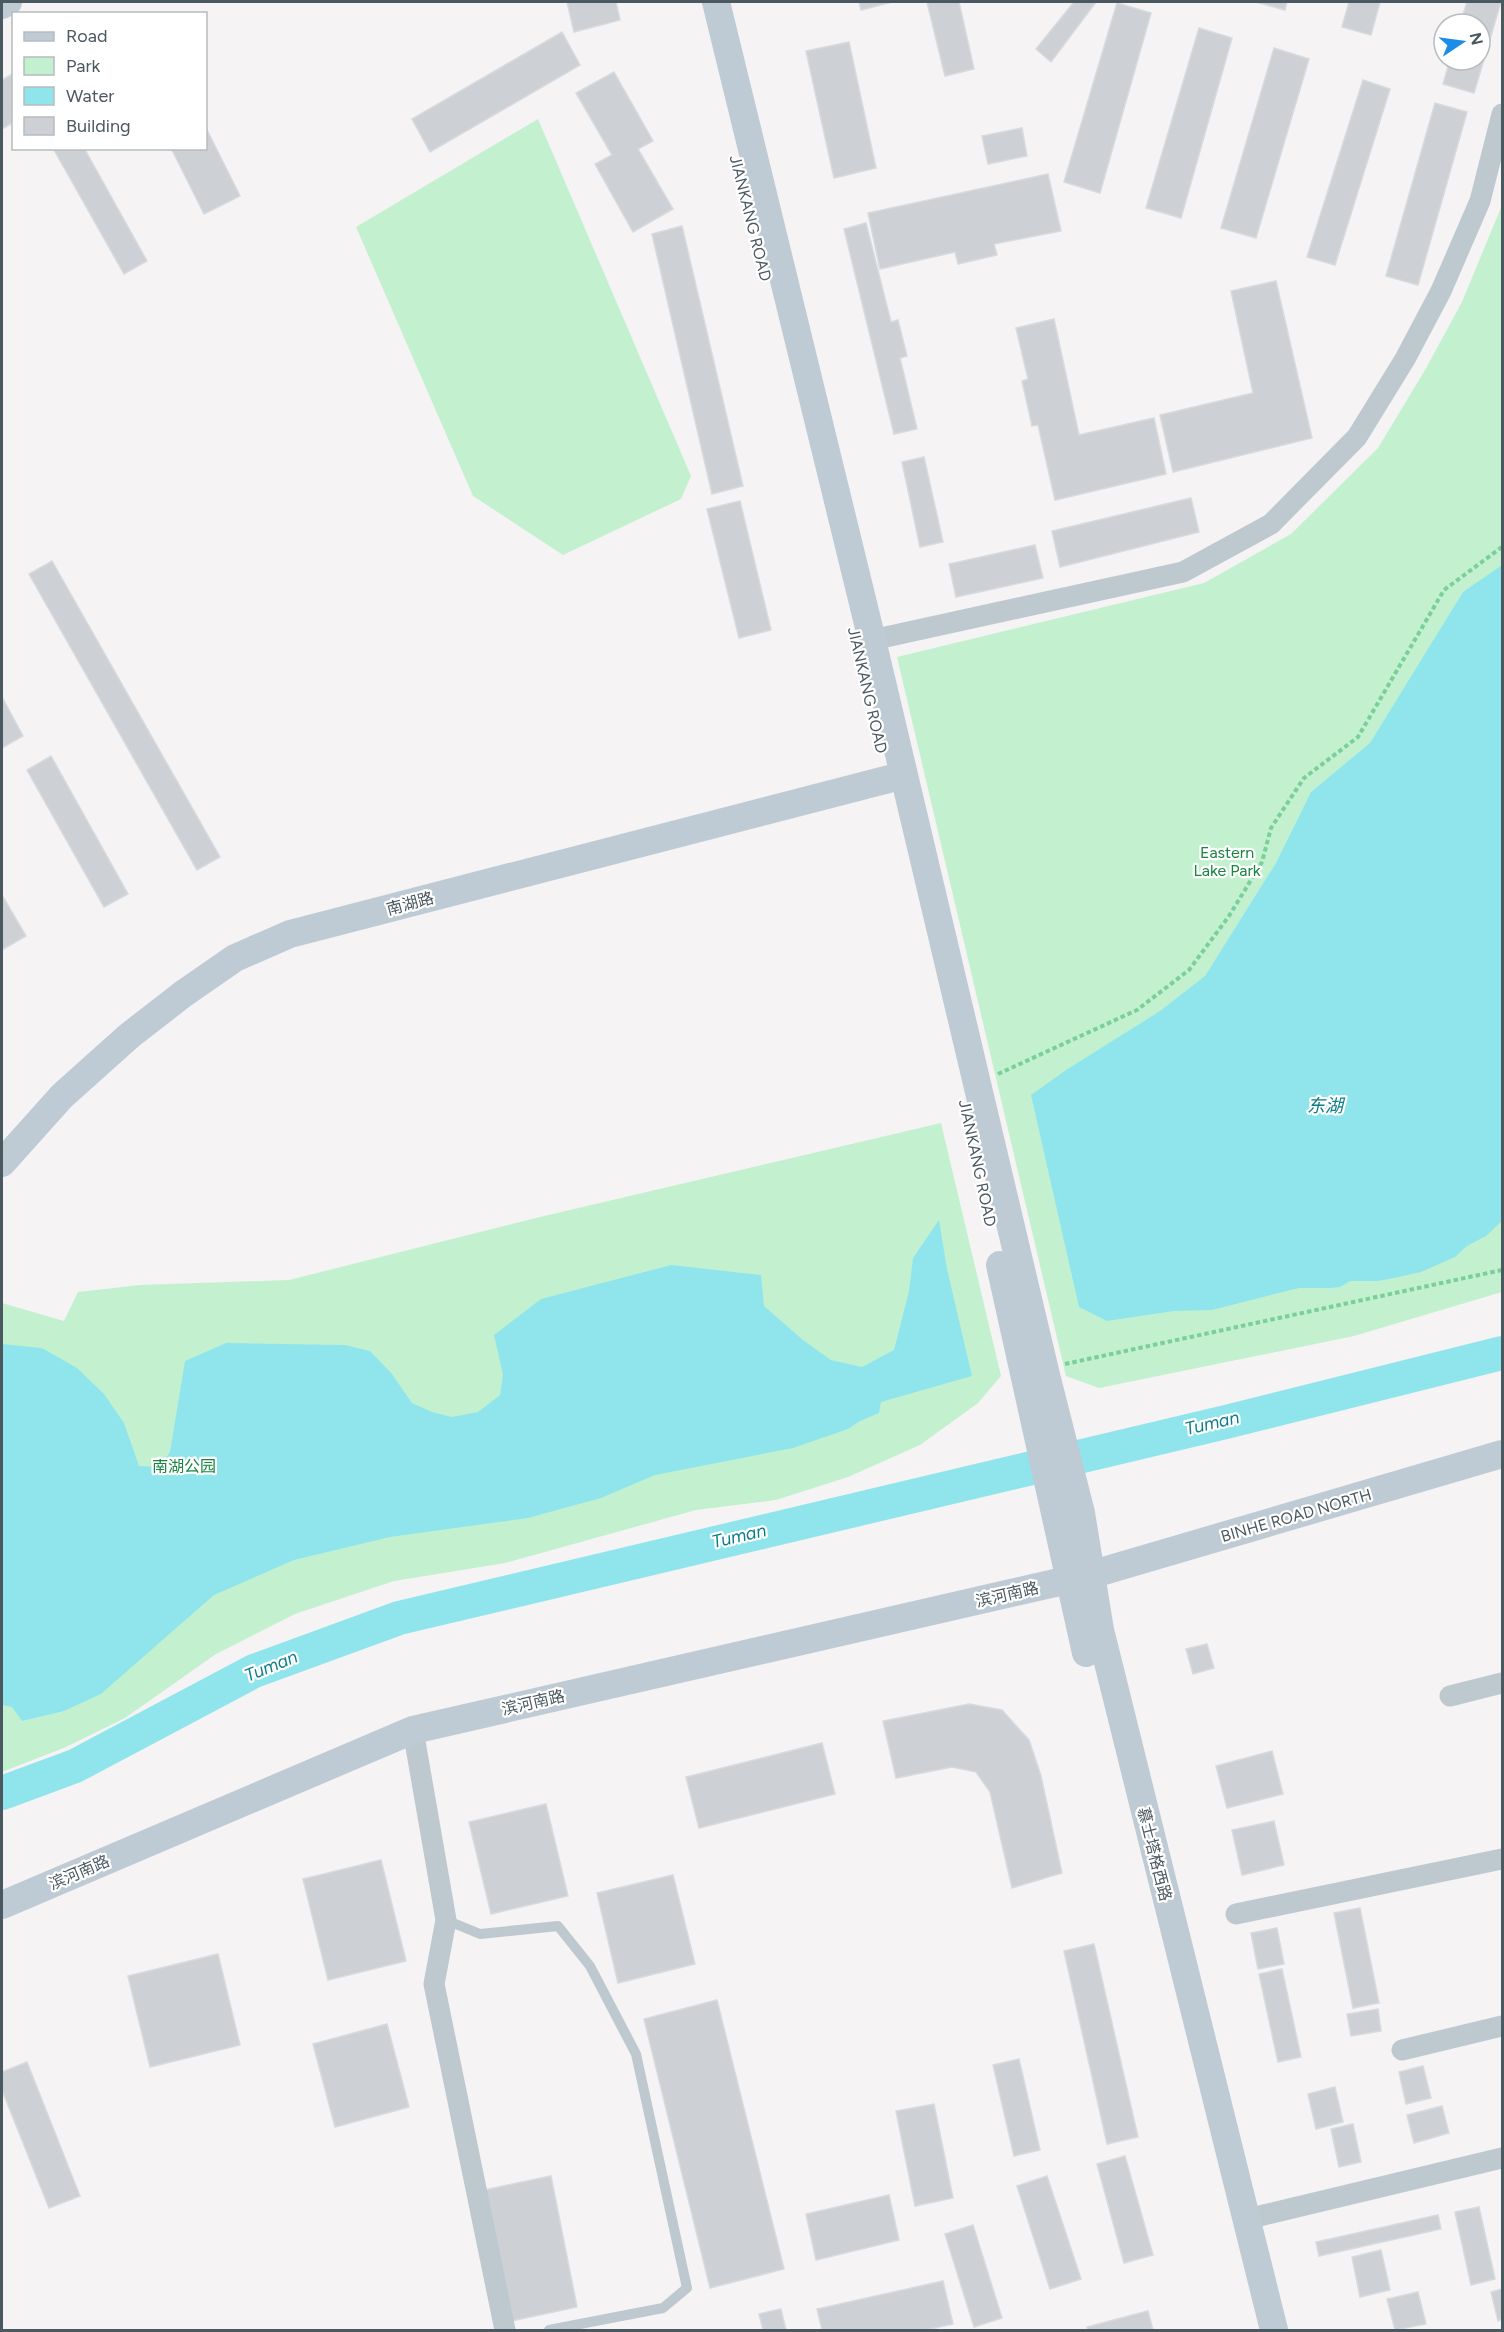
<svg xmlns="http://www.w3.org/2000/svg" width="1504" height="2332" font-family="Figtree,'Noto Sans SC',sans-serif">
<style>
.green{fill:#c3f1cf}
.water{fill:#90e5ed}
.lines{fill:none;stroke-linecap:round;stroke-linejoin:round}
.river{stroke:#90e5ed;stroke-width:34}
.building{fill:#cdd0d5;stroke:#d7dade;stroke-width:1.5}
.path{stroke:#7acf9b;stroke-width:4;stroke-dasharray:4.5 3;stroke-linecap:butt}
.lane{stroke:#bec9cf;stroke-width:10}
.street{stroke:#bec9cf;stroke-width:21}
.secondary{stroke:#bfcbd4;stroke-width:28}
.labels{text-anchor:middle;stroke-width:4.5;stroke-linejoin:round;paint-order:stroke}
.street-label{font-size:16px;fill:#4a5860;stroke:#fff}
.park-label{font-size:16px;fill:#188541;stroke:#fff}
.water-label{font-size:18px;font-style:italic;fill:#0d7e89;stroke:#fff}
</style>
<rect width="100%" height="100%" fill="#f5f3f3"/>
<g class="green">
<polygon points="538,119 691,476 681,499 563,555 473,496 356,227"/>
<polygon points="1502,205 1502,1292 1354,1336 1099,1388 1066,1376 897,657 1204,583 1291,534 1378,448 1425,370 1462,302"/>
<polygon points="941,1123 1001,1376 978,1403 920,1445 848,1477 776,1500 696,1510 505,1563 394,1581 295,1614 216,1654 125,1718 66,1747 2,1772 2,1303 64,1321 78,1292 140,1285 289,1280 540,1217"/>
</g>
<g class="water">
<polygon points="1502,565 1502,1221 1486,1236 1467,1246 1455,1257 1421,1272 1394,1278 1378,1281 1350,1281 1340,1287 1331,1288 1299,1288 1212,1310 1174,1311 1107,1321 1079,1307 1031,1095 1066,1070 1160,1011 1205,976 1276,863 1311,792 1370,743 1463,592"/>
<polygon points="939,1220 947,1269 972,1376 881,1402 879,1413 860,1421 848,1429 793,1448 655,1475 601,1498 528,1518 390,1537 294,1560 214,1595 101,1694 64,1711 22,1721 12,1707 2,1705 2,1344 42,1348 77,1368 104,1394 124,1423 139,1466 160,1467 170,1452 185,1361 226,1343 345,1345 370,1351 392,1374 412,1403 432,1412 452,1417 478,1412 500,1395 503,1375 494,1335 541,1299 671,1265 761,1275 764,1306 803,1340 831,1360 862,1367 894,1350 909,1291 913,1258"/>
</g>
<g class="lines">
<polyline class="river" points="2,1793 75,1766 254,1671 399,1618 1226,1422 1502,1353"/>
</g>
<g class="building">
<polygon points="567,2 616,2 620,20 574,32"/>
<polygon points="859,2 889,2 889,3 861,10"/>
<polygon points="927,2 959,2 974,69 945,76"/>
<polygon points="1074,2 1096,2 1051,62 1036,49"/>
<polygon points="1256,2 1287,2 1285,10"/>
<polygon points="1349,2 1380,2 1371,35 1342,27"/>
<polygon points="1467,2 1501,2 1474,93 1443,84 1450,60 1480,60 1480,24 1460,24"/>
<polygon points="1117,3 1151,13 1100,193 1064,182"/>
<polygon points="1199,28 1232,38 1181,218 1146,208"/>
<polygon points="562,32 580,65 430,152 412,119"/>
<polygon points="849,42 876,168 834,178 806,51"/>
<polygon points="1274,48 1309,59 1256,238 1221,228"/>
<polygon points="614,72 653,141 638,149 673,209 633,232 595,164 612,155 576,93"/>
<polygon points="14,73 14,122 2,129 2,80"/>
<polygon points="1363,80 1390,89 1335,265 1307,257"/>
<polygon points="1435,103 1467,112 1418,285 1386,276"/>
<polygon points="206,128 240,196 204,214 171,148 206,148"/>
<polygon points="1022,128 1027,156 988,164 982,136"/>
<polygon points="53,148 84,148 147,261 124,274"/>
<polygon points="1048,174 1061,231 994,244 997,255 958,264 955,252 880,269 868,213"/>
<polygon points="866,223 891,322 898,320 907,356 900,358 917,429 894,434 844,229"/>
<polygon points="682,226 743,486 712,494 652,234"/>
<polygon points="1276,281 1312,438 1173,472 1160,415 1253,393 1231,291"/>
<polygon points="1054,319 1079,435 1154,418 1166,474 1055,500 1038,425 1032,426 1022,381 1028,379 1016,328"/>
<polygon points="924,457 943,542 920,547 902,462"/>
<polygon points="1191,498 1199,532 1060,567 1052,531"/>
<polygon points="740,501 771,630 739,638 707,509"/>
<polygon points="1035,545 1043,578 956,597 949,564"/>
<polygon points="52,561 220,857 197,870 29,574"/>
<polygon points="2,697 23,736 2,748"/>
<polygon points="51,756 128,894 104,907 27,770"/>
<polygon points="2,895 26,936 2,950"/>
<polygon points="1207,1644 1214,1668 1193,1674 1186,1649"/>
<polygon points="969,1704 1002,1710 1029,1740 1041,1776 1062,1873 1012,1888 990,1792 976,1772 952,1767 896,1778 883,1721"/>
<polygon points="822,1743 835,1794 699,1828 686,1777"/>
<polygon points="1272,1751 1283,1794 1227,1808 1216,1766"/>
<polygon points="546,1804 568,1896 491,1914 469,1822"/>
<polygon points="1274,1821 1284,1865 1242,1875 1232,1830"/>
<polygon points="381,1860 406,1961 328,1980 303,1879"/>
<polygon points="673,1875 695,1964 618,1983 597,1893"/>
<polygon points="1360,1908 1379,2003 1353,2008 1334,1913"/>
<polygon points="1277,1928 1284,1964 1258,1969 1251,1933"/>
<polygon points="1094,1944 1138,2137 1107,2144 1064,1951"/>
<polygon points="218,1954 240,2045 150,2067 128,1976"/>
<polygon points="1282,1969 1301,2057 1278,2062 1259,1974"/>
<polygon points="717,2000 784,2269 710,2288 644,2019"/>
<polygon points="1378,2009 1381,2031 1351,2036 1347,2014"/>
<polygon points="387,2024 409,2107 335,2127 313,2044"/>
<polygon points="1019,2059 1040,2150 1014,2156 993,2065"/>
<polygon points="27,2062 80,2196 49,2208 2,2090 2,2072"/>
<polygon points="1423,2066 1431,2098 1406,2104 1399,2072"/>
<polygon points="1335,2087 1343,2122 1316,2129 1308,2094"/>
<polygon points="934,2104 953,2198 915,2206 896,2111"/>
<polygon points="1442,2106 1449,2133 1414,2143 1407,2115"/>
<polygon points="1353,2124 1361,2162 1339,2167 1331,2129"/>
<polygon points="1125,2156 1153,2255 1124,2263 1097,2164"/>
<polygon points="551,2176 577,2307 511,2321 484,2190"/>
<polygon points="1047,2176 1081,2279 1050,2289 1017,2186"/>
<polygon points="889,2195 899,2240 816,2260 806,2214"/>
<polygon points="1479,2207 1495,2279 1471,2285 1455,2212"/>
<polygon points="1438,2215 1441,2229 1319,2256 1316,2242"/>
<polygon points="973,2225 1002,2318 974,2327 945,2234"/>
<polygon points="1381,2250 1390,2290 1360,2297 1352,2257"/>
<polygon points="943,2281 953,2324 926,2330 822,2330 817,2309"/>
<polygon points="1502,2289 1502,2319 1498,2321 1491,2292"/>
<polygon points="1418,2292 1426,2324 1395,2330 1387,2299"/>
<polygon points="781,2309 786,2330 763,2330 759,2314"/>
<polygon points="1148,2311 1153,2330 1088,2330 1087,2327"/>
</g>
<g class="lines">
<g class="path">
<polyline points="998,1074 1137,1010 1189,970 1229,916 1262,862 1271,828 1304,778 1358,737 1444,590 1502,547"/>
<polyline points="1065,1364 1502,1270"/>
</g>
<polyline class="lane" points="446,1920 480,1934 558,1926 590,1966 636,2054 687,2288 663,2308 549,2330"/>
<g class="street">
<polyline points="872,640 1183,572 1271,524 1357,437 1405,359 1441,291 1480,201 1502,114"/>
<polyline points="1450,1696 1502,1683"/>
<polyline points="413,1730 446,1920 434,1984 505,2330"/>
<polyline points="1236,1914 1502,1859"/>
<polyline points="1402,2050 1502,2026"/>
<polyline points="1247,2219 1502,2158"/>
</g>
<g class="secondary">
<polyline points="716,2 872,640 1046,1375 1081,1513 1100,1630 1274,2330"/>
<polyline points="2,5 8,2"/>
<polyline points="2,1163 62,1096 129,1036 183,994 235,958 290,934 889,779"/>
<polyline points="1000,1265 1086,1653"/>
<polyline points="2,1905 413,1730 1090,1575 1502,1454"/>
</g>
</g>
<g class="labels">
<g class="street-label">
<text transform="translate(751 218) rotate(76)" y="6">JIANKANG ROAD</text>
<text transform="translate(868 690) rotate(77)" y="6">JIANKANG ROAD</text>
<text transform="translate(410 903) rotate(-15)" y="6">南湖路</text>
<text transform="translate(978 1163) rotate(78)" y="6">JIANKANG ROAD</text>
<text transform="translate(1296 1515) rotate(-16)" y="6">BINHE ROAD NORTH</text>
<text transform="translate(1007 1594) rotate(-13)" y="6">滨河南路</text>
<text transform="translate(533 1702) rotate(-13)" y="6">滨河南路</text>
<text transform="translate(1155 1854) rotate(76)" y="6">慕士塔格西路</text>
<text transform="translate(79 1872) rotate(-23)" y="6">滨河南路</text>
</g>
<g class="park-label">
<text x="1227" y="858">Eastern<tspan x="1227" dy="18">Lake Park</tspan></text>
<text x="184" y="1472">南湖公园</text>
</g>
<g class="water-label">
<text x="1325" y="1112">东湖</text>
<text transform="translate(1212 1423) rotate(-13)" y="6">Tuman</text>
<text transform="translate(739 1536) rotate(-13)" y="6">Tuman</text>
<text transform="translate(271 1666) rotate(-22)" y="6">Tuman</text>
</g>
</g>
<rect width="1504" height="2332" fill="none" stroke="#4a5860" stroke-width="6"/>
<rect x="12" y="12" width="195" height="138" fill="#ffffff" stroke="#b7bcbf" stroke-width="1.5"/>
<rect x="24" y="32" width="30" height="9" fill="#bfcbd4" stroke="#b7bcbf" stroke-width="1.5"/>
<text x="66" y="42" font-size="18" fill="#4a5860">Road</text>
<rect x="24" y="57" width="30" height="18" fill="#c3f1cf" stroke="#b7bcbf" stroke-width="1.5"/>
<text x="66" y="72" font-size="18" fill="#4a5860">Park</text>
<rect x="24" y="87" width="30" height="18" fill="#90e5ed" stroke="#b7bcbf" stroke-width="1.5"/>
<text x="66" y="102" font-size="18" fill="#4a5860">Water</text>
<rect x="24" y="117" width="30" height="18" fill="#cdd0d5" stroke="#b7bcbf" stroke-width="1.5"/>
<text x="66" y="132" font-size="18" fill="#4a5860">Building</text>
<g transform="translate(1462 42) rotate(77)"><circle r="28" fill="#ffffff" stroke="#b7bcbf" stroke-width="1.5"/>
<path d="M0-4.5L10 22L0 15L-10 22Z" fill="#1b8ce7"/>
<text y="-9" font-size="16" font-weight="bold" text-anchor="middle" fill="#4a5860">N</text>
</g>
</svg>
